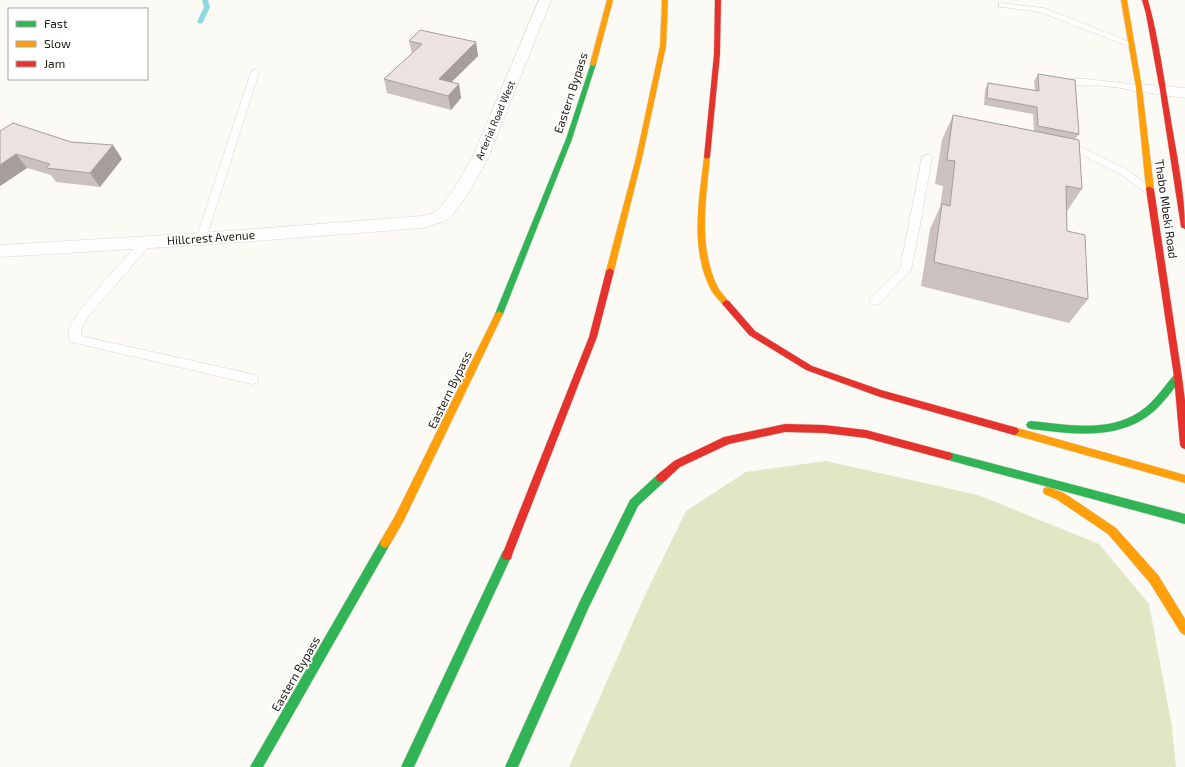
<svg xmlns="http://www.w3.org/2000/svg" width="1185" height="767" font-family="'Exo 2',sans-serif">
<style>
.green{fill:#e2e6c5}
.lines{fill:none;stroke-linecap:round;stroke-linejoin:round}
.stream{fill:#8cd9df;fill-rule:evenodd}
.lane-casing{stroke:#d8d6d0;stroke-width:1}
.street-casing{stroke:#d8d6d0;stroke-width:1}
.fast-casing{stroke:#d8d6d0;stroke-width:1}
.slow-casing{stroke:#d8d6d0;stroke-width:1}
.jam-casing{stroke:#d8d6d0;stroke-width:1}
.lane{fill:#fefefe;fill-rule:evenodd}
.street{fill:#fefefe;fill-rule:evenodd}
.fast{fill:#30b455;fill-rule:evenodd}
.slow{fill:#ff9f0a;fill-rule:evenodd}
.jam{fill:#e5322d;fill-rule:evenodd}
.wall{fill:#cbc2c0}
.shaded-wall{fill:#a59e9c}
.building{fill:#ece2df;stroke:#a59e9c}
.labels{text-anchor:middle;stroke-width:3.5;stroke-linejoin:round;paint-order:stroke}
.far-street-label{font-size:10px;fill:#242018;stroke:#fff}
.street-label{font-size:12px;fill:#242018;stroke:#fff}
</style>
<rect width="100%" height="100%" fill="#fbfaf5"/>
<polygon class="green" points="826,461 978,495 1099,544 1149,604 1172,727 1176,767 569,767 645,595 686,511 746,472"/>
<g class="lines">
<polygon class="stream" points="202,0 208,0 210,7 203,22 200,24 197,22 204,7"/>
<defs>
<g id="lane">
<polygon points="999,3 1044,8 1135,44 1131,46 1128,46 1040,12 1002,7 999,7"/>
<polygon points="255,69 259,72 206,239 205,242 197,242 196,239 251,72"/>
<path d="M1087,79l52,6 4,3 -4,3c-27,-4 -54,-10 -80,-3l-4,-3c7,-7 22,-6 32,-6z"/>
<polygon points="1067,138 1070,139 1074,144 1128,170 1155,191 1150,194 1146,193 1120,174 1068,148 1062,141"/>
<polygon points="927,154 932,157 920,225 911,270 879,304 875,305 871,304 869,301 871,298 900,269 922,157"/>
<path d="M146,238l4,1 2,3 -2,3 -62,72 -7,13v6l171,38 5,1 1,4 -1,4 -5,1 -181,-42c-2,-3 -3,-8 -2,-12 4,-18 58,-73 73,-91z"/>
</g>
<g id="street">
<polygon points="539,0 551,0 488,158 470,191 451,217 445,221 423,228 201,245 0,257 0,245 201,233 422,216 433,213 439,209 454,189 472,158"/>
<polygon points="1139,84 1185,88 1185,98 1134,91 1132,88 1134,85"/>
</g>
<g id="fast">
<polygon points="591,63 596,64 572,139 503,314 502,316 496,316 495,314 566,139"/>
<path d="M1178,373l3,1 1,3 -1,3c-9,10 -17,23 -28,32 -34,29 -81,22 -122,17l-3,-1 -2,-3 2,-3 3,-1c39,4 83,13 115,-14 11,-9 19,-22 29,-33z"/>
<polygon points="948,452 1185,514 1185,524 948,460 945,459 943,456 945,453"/>
<polygon points="661,474 665,475 666,478 665,481 638,506 588,609 518,767 505,767 580,601 630,500 657,475"/>
<polygon points="385,538 389,540 390,543 389,546 263,767 250,767 381,540"/>
<polygon points="507,550 511,551 512,555 414,767 401,767 503,551"/>
</g>
<g id="slow">
<polygon points="607,0 613,0 596,64 593,66 590,64"/>
<polygon points="662,0 668,0 666,46 642,158 614,271 610,274 606,271 636,158 660,46"/>
<polygon points="1121,0 1127,0 1142,88 1154,189 1150,191 1146,189 1136,88"/>
<path d="M707,155l3,2c-4,43 -12,88 7,129 3,6 9,11 13,17l-4,3 -3,-1c-4,-5 -10,-11 -13,-17 -20,-41 -11,-87 -6,-131z"/>
<polygon points="499,311 503,314 403,522 389,546 385,548 381,546 380,543 381,540 395,516 495,314"/>
<polygon points="1014,427 1185,475 1185,483 1011,434 1009,431 1011,428"/>
<polygon points="1048,487 1064,493 1116,528 1158,575 1185,619 1185,635 1181,633 1150,583 1108,534 1056,499 1044,494 1043,491 1044,488"/>
</g>
<g id="jam">
<polygon points="715,0 721,0 720,54 710,157 707,159 704,157 714,54"/>
<path d="M1142,0h6c11,39 16,80 23,120 6,37 14,73 14,109l-4,-2 -21,-136 -14,-77z"/>
<polygon points="1147,187 1150,187 1154,189 1182,377 1185,400 1185,449 1182,448 1180,445 1174,377 1146,189"/>
<polygon points="610,268 614,271 597,337 512,555 511,559 507,560 503,559 502,555 589,337 606,271"/>
<polygon points="726,300 729,301 755,331 812,366 881,390 1014,427 1017,428 1019,431 1017,434 1014,435 880,397 806,370 749,335 723,305 722,303"/>
<polygon points="785,424 824,425 866,430 948,452 951,453 953,456 951,459 948,460 866,438 824,433 785,432 729,444 680,467 665,481 661,482 657,481 656,478 657,475 674,461 724,437"/>
</g>
</defs>
<use href="#lane" class="lane-casing"/>
<use href="#street" class="street-casing"/>
<use href="#fast" class="fast-casing"/>
<use href="#slow" class="slow-casing"/>
<use href="#jam" class="jam-casing"/>
<use href="#lane" class="lane"/>
<use href="#street" class="street"/>
<use href="#fast" class="fast"/>
<use href="#slow" class="slow"/>
<use href="#jam" class="jam"/>
</g>
<g class="wall">
<polygon points="409,41 476,42 478,56 452,82 459,84 461,98 451,110 387,93 384,79 412,54"/>
<polygon points="1038,74 1079,134 1075,139 1082,189 1067,211 1067,231 1088,299 1069,323 921,286 930,229 940,207 943,186 935,184 942,140 953,115 1034,131 1033,114 984,105 985,90 988,83 1035,91 1034,81"/>
<polygon points="13,123 71,142 122,159 100,187 56,182 51,175 27,168 0,186"/>
</g>
<g class="shaded-wall">
<polygon points="476,42 478,56 441,92 439,79"/>
<polygon points="459,84 461,98 451,110 448,96"/>
<polygon points="113,145 122,159 100,187 90,173"/>
<polygon points="16,154 27,168 0,186 0,165"/>
</g>
<g class="building">
<polygon points="420,30 476,42 439,79 459,84 448,96 384,79 422,44 409,41"/>
<polygon points="1038,74 1075,80 1079,134 1038,126 1037,107 987,98 988,83 1039,91"/>
<polygon points="953,115 1079,140 1082,189 1066,186 1067,231 1085,235 1088,299 934,262 942,204 950,206 955,161 947,160"/>
<polygon points="13,123 71,142 113,145 90,173 46,168 50,164 16,154 0,165 0,131"/>
</g>
<g class="labels">
<g class="far-street-label">
<text transform="translate(495 120) rotate(-67)" y="4">Arterial Road West</text>
</g>
<g class="street-label">
<text transform="translate(571 93) rotate(-72)" y="4">Eastern Bypass</text>
<text transform="translate(1166 209) rotate(82)" y="4">Thabo Mbeki Road</text>
<text transform="translate(211 238) rotate(-4)" y="4">Hillcrest Avenue</text>
<text transform="translate(450 390) rotate(-64)" y="4">Eastern Bypass</text>
<text transform="translate(296 674) rotate(-60)" y="4">Eastern Bypass</text>
</g>
</g>
<rect x="8" y="8" width="140" height="72" fill="#ffffff" stroke="#a7a6a3"/>
<rect x="16" y="21" width="20" height="6" fill="#30b455" stroke="#a7a6a3"/>
<text x="44" y="28" font-size="12" fill="#242018">Fast</text>
<rect x="16" y="41" width="20" height="6" fill="#ff9f0a" stroke="#a7a6a3"/>
<text x="44" y="48" font-size="12" fill="#242018">Slow</text>
<rect x="16" y="61" width="20" height="6" fill="#e5322d" stroke="#a7a6a3"/>
<text x="44" y="68" font-size="12" fill="#242018">Jam</text>
</svg>
